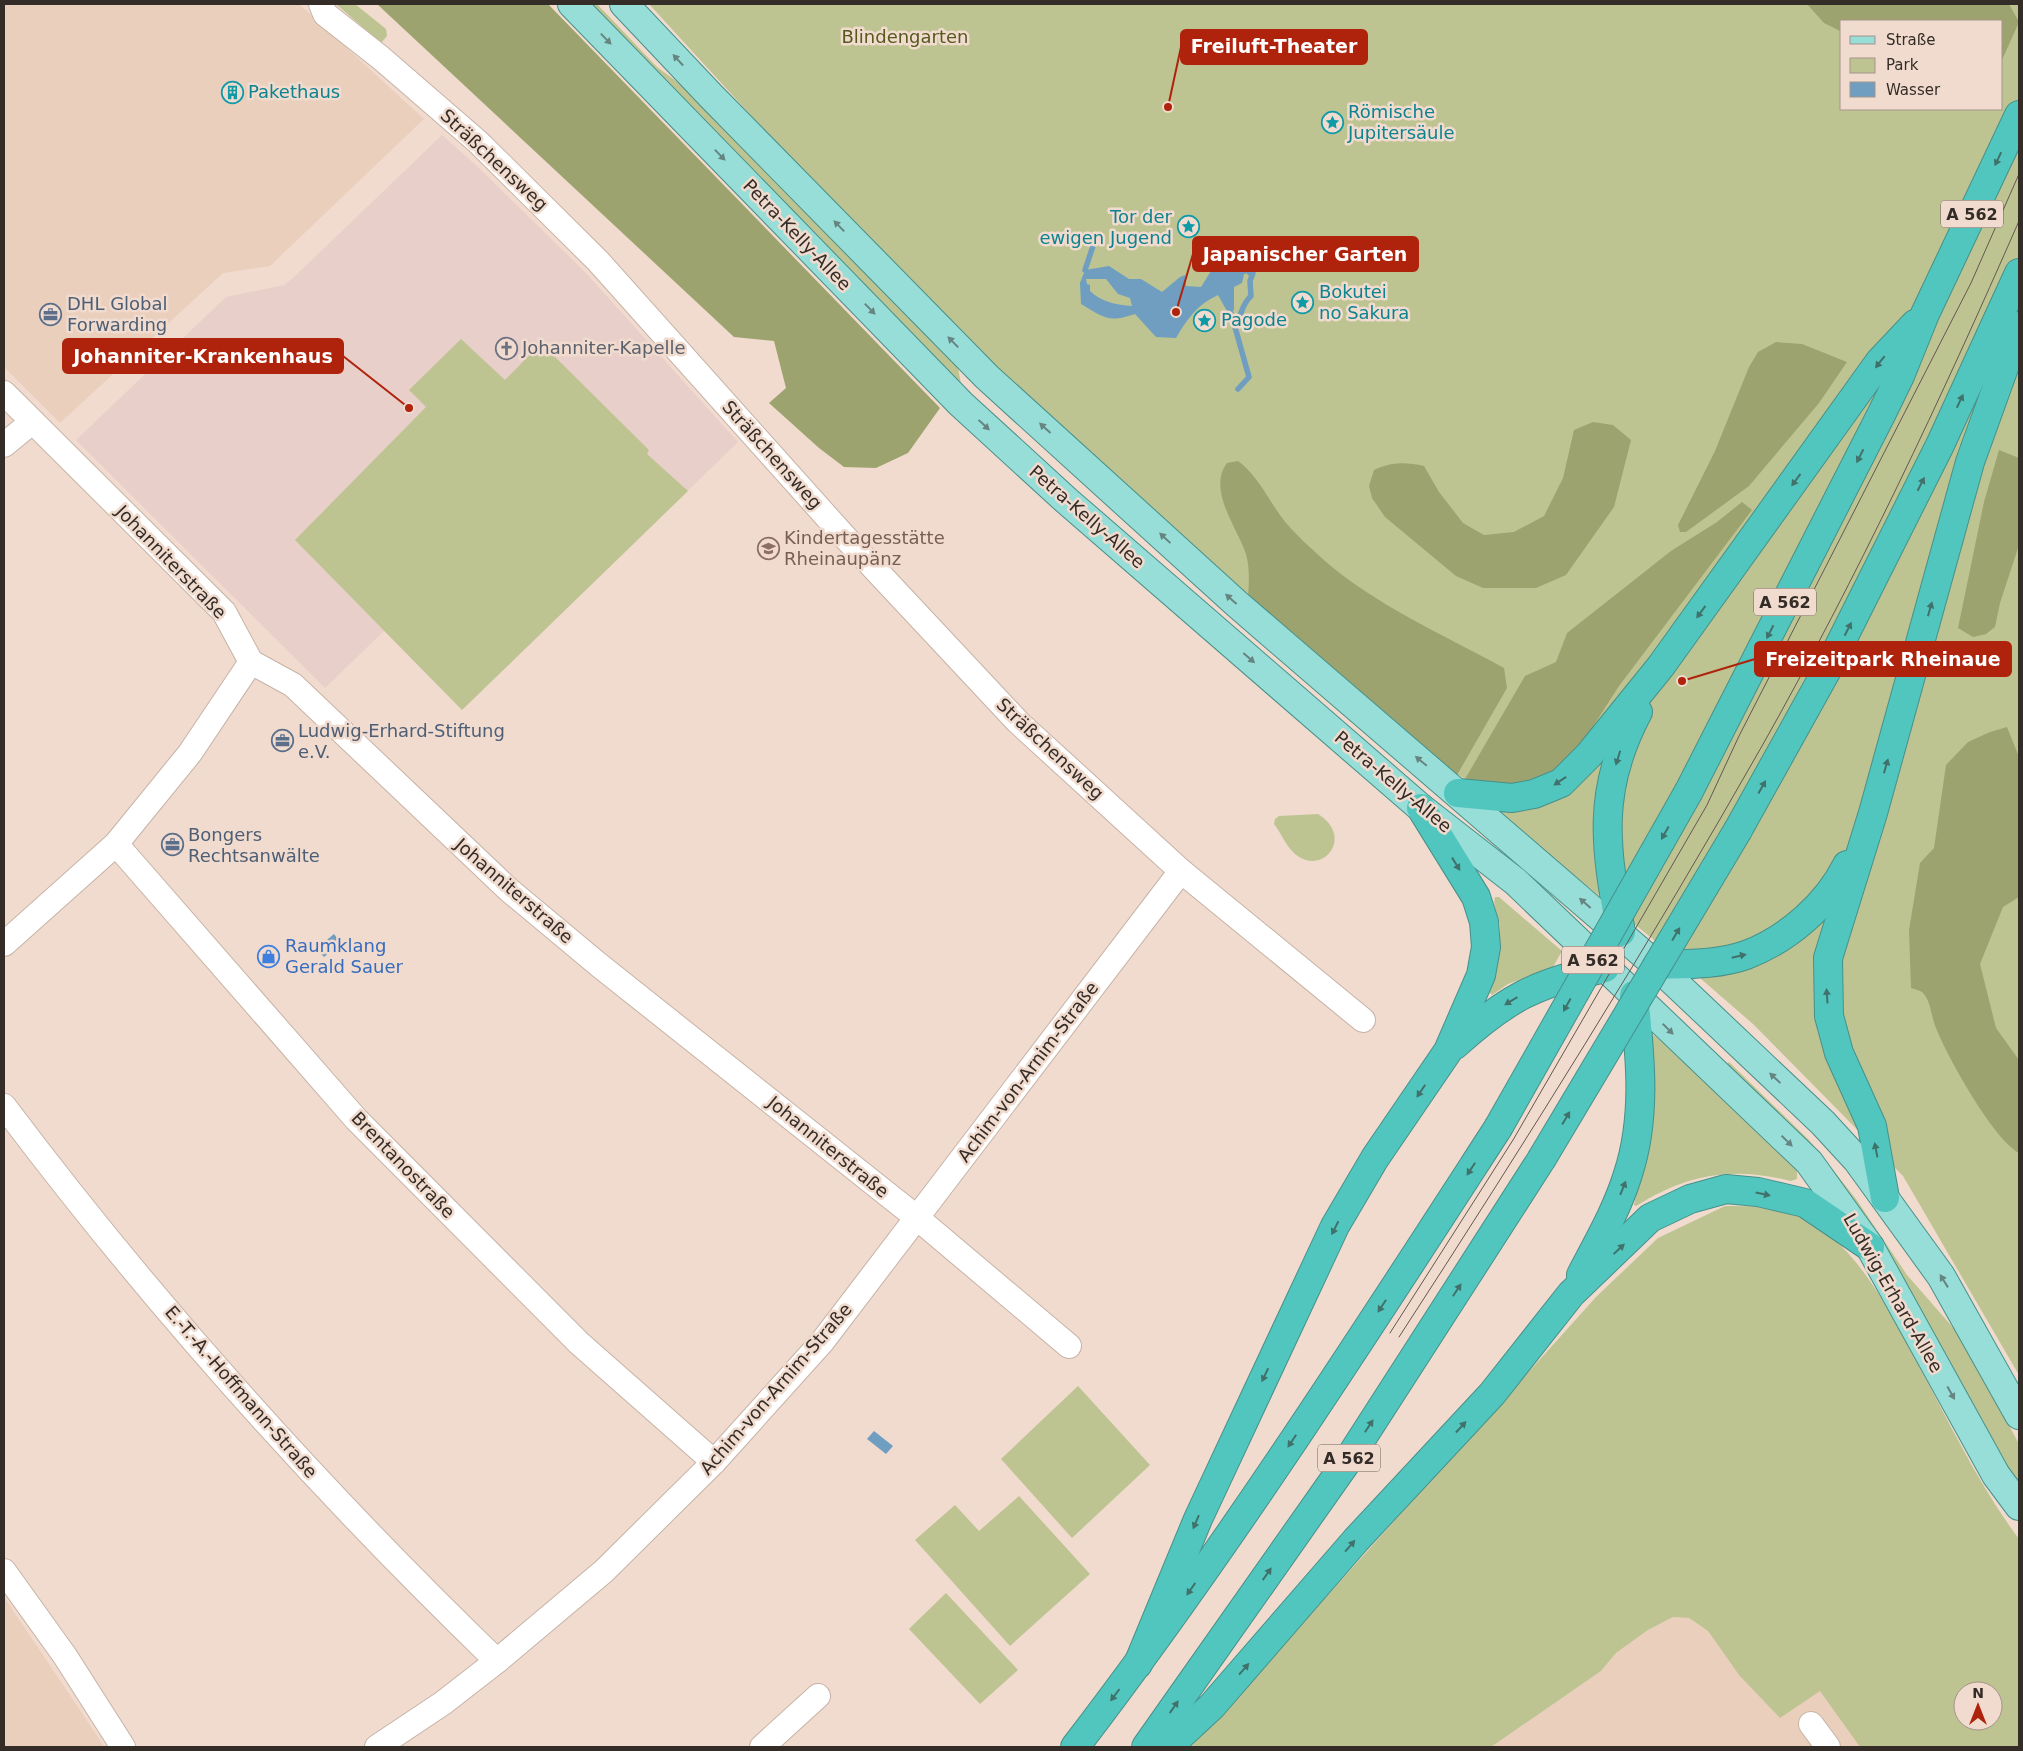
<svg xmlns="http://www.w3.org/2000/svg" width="2023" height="1751" font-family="'DejaVu Sans',sans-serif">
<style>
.built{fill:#eacfbd;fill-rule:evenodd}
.medical{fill:#e9cfca}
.green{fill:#bdc491;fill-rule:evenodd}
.forest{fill:#9da36e}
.water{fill:#6f9ec1;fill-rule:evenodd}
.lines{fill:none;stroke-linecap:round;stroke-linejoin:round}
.stream{stroke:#6f9ec1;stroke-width:5.5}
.minor-casing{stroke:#c7b3a6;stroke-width:26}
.major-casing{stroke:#479089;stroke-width:30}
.highway-casing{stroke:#479089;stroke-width:30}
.minor{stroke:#fff;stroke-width:24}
.major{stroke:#97ddd8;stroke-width:28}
.highway{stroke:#51c6be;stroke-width:28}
.tram{stroke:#635750;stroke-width:1}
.highway-bridge-casing{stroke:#479089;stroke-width:30;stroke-linecap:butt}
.highway-bridge{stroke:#51c6be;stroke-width:28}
.oneway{fill:#668480}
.oneway2{fill:#41716b}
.labels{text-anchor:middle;stroke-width:5;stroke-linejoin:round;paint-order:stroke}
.shield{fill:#f0dbce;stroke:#6c6059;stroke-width:1}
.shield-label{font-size:16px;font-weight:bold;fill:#342c27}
.park-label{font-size:18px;fill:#55591e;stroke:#f0dbce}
.culture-label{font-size:18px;fill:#0d838f;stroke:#f0dbce;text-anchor:start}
.street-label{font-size:18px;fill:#342c27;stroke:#f0dbce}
.service-label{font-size:18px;fill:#4e5e75;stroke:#f0dbce;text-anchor:start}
.worship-label{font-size:18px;fill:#5b616d;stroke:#f0dbce;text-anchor:start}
.education-label{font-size:18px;fill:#785e54;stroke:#f0dbce;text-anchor:start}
.shop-label{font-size:18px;fill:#366cbe;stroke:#f0dbce;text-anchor:start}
.leader{fill:none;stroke:#af220b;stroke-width:2}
.callout-dot{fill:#af220b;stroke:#f0dbce;stroke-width:2}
.callout{fill:#af220b;stroke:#af220b;stroke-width:2}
.callout-label{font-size:19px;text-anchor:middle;font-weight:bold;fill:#fff}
</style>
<rect width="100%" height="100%" fill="#f0dbce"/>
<g class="built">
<polygon points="4,4 299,4 424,119 270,266 223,273 60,423 4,367"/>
<polygon points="4,1597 98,1737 104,1747 4,1747"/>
<path d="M1673,1617l16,1 19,13 31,44 81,16 140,-49 59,54v51h-528l110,-76 15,-18 32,-23zM1963,1691h30v30h-30z"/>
</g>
<polygon class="medical" points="442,135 478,167 586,273 738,442 462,710 384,631 325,688 76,440 226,297 284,285 293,278"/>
<g class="green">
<polygon points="336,4 355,4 386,29 387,36 381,43"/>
<polygon points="584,4 597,4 657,67 687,89 887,294 946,352 958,368 961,384"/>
<path d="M649,4h1370v1371l-116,-199 -150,-152 -68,-59 -183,-148 -37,-38 -24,-15 -196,-169 -210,-189 -235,-237zM1842,21h160v88h-160z"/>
<polygon points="461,339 505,380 541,343 649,450 647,454 688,491 462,710 295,540 426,407 409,390"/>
<path d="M1318,814c38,24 3,64 -24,39 -8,-7 -13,-20 -20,-29l1,-5 4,-3z"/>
<path d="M1495,897h4l63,54 -9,16 -45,17 -16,11 -3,-3c6,-22 12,-42 11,-65 0,-10 -8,-21 -5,-30z"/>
<path d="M1654,1035l93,83 50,53v8l-6,2c-59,-15 -104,-7 -155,25l-2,-1 12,-57 3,-112z"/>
<polygon points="1729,1062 1809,1140 1856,1199 1907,1275 1956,1331 1971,1354 2019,1444 2019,1487 1977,1420 1726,1065"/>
<path d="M1725,1206c17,0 57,0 72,7 61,31 92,98 123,155 31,58 60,119 99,171v208h-159l-40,-56 -40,27 -41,-43 -31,-44 -19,-13 -16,-1 -25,13 -32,23 -15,18 -110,76h-300l406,-451 61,-58zM1963,1691h30v30h-30z"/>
<polygon points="1078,1386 1150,1465 1072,1538 1001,1459"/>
<polygon points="1019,1496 1090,1574 1010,1646 915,1540 955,1505 979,1531"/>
<polygon points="946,1593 1018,1670 980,1704 909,1629"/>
</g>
<g class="forest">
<polygon points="377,4 548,4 940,408 908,453 876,468 844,467 819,448 769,403 786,388 774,341 734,337"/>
<polygon points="1807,4 2009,4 2019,22 2002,60 2002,21 1842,21 1842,32 1824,23"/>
<polygon points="1776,342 1802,344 1847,362 1819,403 1749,486 1686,532 1680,532 1678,525 1715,451 1749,367 1758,352"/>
<path d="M1593,422l20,3 18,15 -17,67 -48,68 -30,13h-53l-27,-12 -71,-59 -13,-19 -3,-12 5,-16c18,-8 31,-8 50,-4l15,26 24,31 21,12 30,-3 30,-16 19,-38 11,-48z"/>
<polygon points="1999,450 2019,458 2019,545 2000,603 1995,627 1986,634 1973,637 1958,628 1984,502"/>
<path d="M1238,461c21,15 32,43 49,63 11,13 25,25 38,37 52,45 119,74 179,107l3,20 -50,87 -16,-11 -193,-167c1,-14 2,-28 -2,-43 -9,-27 -39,-64 -19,-91z"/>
<polygon points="1742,502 1752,510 1619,686 1578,750 1550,775 1514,786 1490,785 1465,779 1525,676 1556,662 1567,633 1671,551 1717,522"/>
<path d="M2007,727l12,30v140l-16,10 -23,57 16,64 23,32v93c-26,-14 -72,-97 -83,-125 -5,-11 -5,-28 -14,-36 -3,-2 -8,-3 -11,-4l-2,-58 11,-67 14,-15 12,-83 22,-23 22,-10z"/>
</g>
<g class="water">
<path d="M1245,258l5,15 -6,1 -2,9 -8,4v23l-6,3 -10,-18c-20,9 -31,24 -42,43l-20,-1 -21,-23c-27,9 -30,4 -54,-10l-1,-21 5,-13 24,-4 20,13h12l21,13 18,-15 5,-2 1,11 15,1 15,-24zM1086,279h20l12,15 12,4 2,8c-15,-1 -31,-4 -42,-15v-6l-3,-1z"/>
<polygon points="334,934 341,943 324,957 316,949"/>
<polygon points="874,1431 893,1446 886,1454 867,1439"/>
</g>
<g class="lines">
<g class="stream">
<polyline points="1085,270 1096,237"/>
<polyline points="1231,313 1249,377 1238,389"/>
<path d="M1234,325c9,-9 6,-19 17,-29l-1,-15 3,-8h-3"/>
</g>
<defs>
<g id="minor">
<polyline points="321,4 325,14 381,58 478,142 598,261 843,535 1018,722 1181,871 1363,1020"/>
<polyline points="4,393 224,612 251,662 293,685 509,890 599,965 916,1217 1069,1346"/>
<polyline points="4,445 32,422"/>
<polyline points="116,844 356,1119 579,1343 714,1462"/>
<polyline points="4,944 116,844 190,753 251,662"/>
<path d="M4,1106c149,198 315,383 493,555"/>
<polyline points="4,1571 65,1656 123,1747"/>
<polyline points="1811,1724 1828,1747"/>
<polyline points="377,1747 443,1703 497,1661 604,1571 714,1462 822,1342 1181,871"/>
<polyline points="762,1747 818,1696"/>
</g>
<g id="major">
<polyline points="572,4 961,404 1067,501 1421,808 1516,882 1809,1162 1870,1247 1996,1475 2019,1506"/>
<polyline points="624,4 711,96 987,377 1237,604 1656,965 1823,1123 1857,1160 1941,1276 2019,1415"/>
</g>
<g id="highway">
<polyline points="1689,791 1882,413 1900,376 1925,314 2019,115"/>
<polyline points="1458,793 1512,798 1534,794 1561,783 1589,755 1661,666 1880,361 1915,324"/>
<polyline points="1738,830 1827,670 1940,445 2019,273"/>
<path d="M1621,932c-16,-84 -25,-141 17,-220"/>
<path d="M1656,965c29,-1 62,0 90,-10 42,-16 81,-50 101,-90"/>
<path d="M1455,1045c53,-48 82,-62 150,-77"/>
<polyline points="1885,1198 1872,1126 1839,1053 1829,1016 1828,958 1873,813 1970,462 2019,326"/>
<path d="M1581,1275c17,-33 36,-65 47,-101 19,-58 12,-119 6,-179"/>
<polyline points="1138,1664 1198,1519 1335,1226 1375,1158 1448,1051 1481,975 1486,947 1484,922 1476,897 1421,808"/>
<path d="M1075,1747c152,-198 287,-409 423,-619"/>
<polyline points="1146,1747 1348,1460 1541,1160"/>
<polyline points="1168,1747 1212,1706 1356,1540 1492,1394 1571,1294 1650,1218 1690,1199 1726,1189 1758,1192 1805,1203 1870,1247"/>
</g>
</defs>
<use href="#minor" class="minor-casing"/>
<use href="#major" class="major-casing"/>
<use href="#highway" class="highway-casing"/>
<use href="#minor" class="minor"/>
<use href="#major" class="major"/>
<use href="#highway" class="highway"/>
<g class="tram">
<polyline points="1390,1333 1513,1140 1707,805 1739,736 1971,283 2019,174"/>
<path d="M1399,1337c126,-194 249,-390 363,-591 96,-170 179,-347 257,-525"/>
</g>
<defs>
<g id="highway-bridge">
<polyline points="1498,1128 1689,791"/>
<polyline points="1541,1160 1738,830"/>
</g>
</defs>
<use href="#highway-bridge" class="highway-bridge-casing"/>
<use href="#highway-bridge" class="highway-bridge"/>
</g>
<defs><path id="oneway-solid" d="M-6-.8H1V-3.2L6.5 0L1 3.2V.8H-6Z" transform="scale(1.25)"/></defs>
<g class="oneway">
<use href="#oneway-solid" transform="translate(606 39) rotate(46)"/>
<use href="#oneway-solid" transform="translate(678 60) rotate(-133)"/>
<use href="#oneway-solid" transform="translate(720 155) rotate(46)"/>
<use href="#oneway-solid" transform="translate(839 226) rotate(-134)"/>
<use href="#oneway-solid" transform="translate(870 309) rotate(46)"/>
<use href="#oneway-solid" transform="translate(953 342) rotate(-134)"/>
<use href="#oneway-solid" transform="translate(984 425) rotate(43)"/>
<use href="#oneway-solid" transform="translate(1045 428) rotate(-138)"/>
<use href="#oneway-solid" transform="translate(1165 538) rotate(-137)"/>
<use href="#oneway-solid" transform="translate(1231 599) rotate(-138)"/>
<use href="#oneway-solid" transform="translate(1249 658) rotate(41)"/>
<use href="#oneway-solid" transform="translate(1421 761) rotate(-140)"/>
<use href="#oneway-solid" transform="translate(1585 903) rotate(-139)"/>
<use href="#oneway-solid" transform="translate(1668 1029) rotate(45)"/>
<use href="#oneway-solid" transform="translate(1775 1078) rotate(-137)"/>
<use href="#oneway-solid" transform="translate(1787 1141) rotate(44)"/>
<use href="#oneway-solid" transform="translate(1944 1281) rotate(-122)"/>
<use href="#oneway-solid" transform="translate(1951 1393) rotate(61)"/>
</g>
<g class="oneway2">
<use href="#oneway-solid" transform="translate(1998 159) rotate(115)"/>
<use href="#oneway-solid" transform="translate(1880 362) rotate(128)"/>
<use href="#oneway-solid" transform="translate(1960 401) rotate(-65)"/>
<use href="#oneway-solid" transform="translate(1860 456) rotate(117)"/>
<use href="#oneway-solid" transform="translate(1796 480) rotate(126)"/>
<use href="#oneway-solid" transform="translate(1921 484) rotate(-63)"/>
<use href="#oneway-solid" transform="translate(1930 609) rotate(-74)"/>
<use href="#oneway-solid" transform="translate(1701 612) rotate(126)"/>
<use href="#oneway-solid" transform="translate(1848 629) rotate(-63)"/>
<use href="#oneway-solid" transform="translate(1770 632) rotate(117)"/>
<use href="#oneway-solid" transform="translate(1618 758) rotate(107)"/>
<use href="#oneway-solid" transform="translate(1886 766) rotate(-74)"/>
<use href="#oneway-solid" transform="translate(1560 781) rotate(146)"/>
<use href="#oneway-solid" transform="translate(1762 787) rotate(-61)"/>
<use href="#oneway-solid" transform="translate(1665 833) rotate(119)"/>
<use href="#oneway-solid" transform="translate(1456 864) rotate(58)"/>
<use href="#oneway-solid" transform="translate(1676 934) rotate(-59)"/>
<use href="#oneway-solid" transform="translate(1739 956) rotate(-13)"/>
<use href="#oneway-solid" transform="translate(1827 996) rotate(-94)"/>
<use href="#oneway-solid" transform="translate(1511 1001) rotate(149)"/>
<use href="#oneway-solid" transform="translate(1567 1005) rotate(119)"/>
<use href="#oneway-solid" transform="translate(1421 1091) rotate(124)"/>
<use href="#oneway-solid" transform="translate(1566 1118) rotate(-59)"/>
<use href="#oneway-solid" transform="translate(1876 1150) rotate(-101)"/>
<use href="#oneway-solid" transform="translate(1471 1169) rotate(123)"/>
<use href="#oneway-solid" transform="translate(1623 1188) rotate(-68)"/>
<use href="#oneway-solid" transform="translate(1763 1194) rotate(12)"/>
<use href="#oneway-solid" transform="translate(1335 1228) rotate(117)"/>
<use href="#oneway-solid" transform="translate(1619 1249) rotate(-43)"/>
<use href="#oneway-solid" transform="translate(1457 1290) rotate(-57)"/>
<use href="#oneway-solid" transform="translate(1382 1306) rotate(123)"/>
<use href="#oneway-solid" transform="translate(1265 1375) rotate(115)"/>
<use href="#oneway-solid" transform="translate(1369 1426) rotate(-57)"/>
<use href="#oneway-solid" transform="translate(1461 1427) rotate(-47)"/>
<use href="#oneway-solid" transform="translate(1292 1441) rotate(124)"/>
<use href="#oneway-solid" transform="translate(1196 1522) rotate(113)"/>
<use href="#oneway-solid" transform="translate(1350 1546) rotate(-49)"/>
<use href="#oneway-solid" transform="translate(1267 1574) rotate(-55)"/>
<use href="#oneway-solid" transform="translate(1191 1589) rotate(125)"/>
<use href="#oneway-solid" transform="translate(1244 1669) rotate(-49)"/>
<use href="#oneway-solid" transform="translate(1115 1695) rotate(127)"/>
<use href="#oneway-solid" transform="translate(1174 1707) rotate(-55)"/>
</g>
<defs>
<symbol id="building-ring" viewBox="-11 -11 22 22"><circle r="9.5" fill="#f0dbce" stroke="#0f9aa8" stroke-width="1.5"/><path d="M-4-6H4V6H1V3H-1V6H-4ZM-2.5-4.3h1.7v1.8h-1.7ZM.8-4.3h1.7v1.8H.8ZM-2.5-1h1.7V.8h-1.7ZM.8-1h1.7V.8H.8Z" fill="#0f9aa8"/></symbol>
<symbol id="sight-ring" viewBox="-11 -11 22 22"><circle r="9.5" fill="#f0dbce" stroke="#0f9aa8" stroke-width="1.5"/><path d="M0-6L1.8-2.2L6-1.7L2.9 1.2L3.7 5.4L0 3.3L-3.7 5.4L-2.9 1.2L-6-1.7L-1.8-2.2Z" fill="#0f9aa8"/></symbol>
<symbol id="office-ring" viewBox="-11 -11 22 22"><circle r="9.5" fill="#f0dbce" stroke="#5c6f8a" stroke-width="1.5"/><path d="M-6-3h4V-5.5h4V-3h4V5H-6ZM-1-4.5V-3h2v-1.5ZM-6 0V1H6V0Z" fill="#5c6f8a"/></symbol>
<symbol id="church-ring" viewBox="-11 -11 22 22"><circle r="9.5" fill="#f0dbce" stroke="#6b7280" stroke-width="1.5"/><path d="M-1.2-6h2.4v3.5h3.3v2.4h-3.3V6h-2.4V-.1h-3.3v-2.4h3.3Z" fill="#6b7280"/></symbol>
<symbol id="school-ring" viewBox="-11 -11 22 22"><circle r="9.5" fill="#f0dbce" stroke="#8d6e63" stroke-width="1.5"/><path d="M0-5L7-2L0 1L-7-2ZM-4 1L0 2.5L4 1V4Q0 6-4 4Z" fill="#8d6e63"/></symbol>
<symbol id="shop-ring" viewBox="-11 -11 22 22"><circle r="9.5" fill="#f0dbce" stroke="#3f7fe0" stroke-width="1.5"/><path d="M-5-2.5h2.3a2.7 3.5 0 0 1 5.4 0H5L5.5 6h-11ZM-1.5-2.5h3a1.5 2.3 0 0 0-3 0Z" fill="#3f7fe0"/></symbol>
</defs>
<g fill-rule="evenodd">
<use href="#building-ring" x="220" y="80" width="25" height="25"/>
<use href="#sight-ring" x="1320" y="110" width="25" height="25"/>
<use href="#sight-ring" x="1176" y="214" width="25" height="25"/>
<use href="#sight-ring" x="1290" y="290" width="25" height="25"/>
<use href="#office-ring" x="38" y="302" width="25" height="25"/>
<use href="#sight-ring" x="1192" y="308" width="25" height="25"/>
<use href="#church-ring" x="494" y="336" width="25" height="25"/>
<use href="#school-ring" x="756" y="536" width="25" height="25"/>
<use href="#office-ring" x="270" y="728" width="25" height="25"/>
<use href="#office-ring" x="160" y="832" width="25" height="25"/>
<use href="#shop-ring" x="256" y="944" width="25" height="25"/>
</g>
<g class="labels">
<g class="shield">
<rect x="1941" y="200.5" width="62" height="27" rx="4"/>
<rect x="1754" y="588.5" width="62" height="27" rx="4"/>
<rect x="1562" y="946.5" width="62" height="27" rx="4"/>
<rect x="1318" y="1444.5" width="62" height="27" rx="4"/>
</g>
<g class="shield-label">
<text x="1972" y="220">A 562</text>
<text x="1785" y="608">A 562</text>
<text x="1593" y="966">A 562</text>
<text x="1349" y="1464">A 562</text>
</g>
<g class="park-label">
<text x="905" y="43">Blindengarten</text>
</g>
<g class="culture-label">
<text x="248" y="98">Pakethaus</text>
<text x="1348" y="118">Römische<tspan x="1348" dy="21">Jupitersäule</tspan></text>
<text x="1172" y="223" text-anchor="end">Tor der<tspan x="1172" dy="21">ewigen Jugend</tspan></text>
<text x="1319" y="298">Bokutei<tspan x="1319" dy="21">no Sakura</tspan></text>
<text x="1221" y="326">Pagode</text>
</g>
<g class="street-label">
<text transform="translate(494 160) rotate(43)" y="6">Sträßchensweg</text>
<text transform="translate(797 235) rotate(46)" y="6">Petra-Kelly-Allee</text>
<text transform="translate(772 455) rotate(48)" y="6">Sträßchensweg</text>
<text transform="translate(1087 517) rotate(41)" y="6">Petra-Kelly-Allee</text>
<text transform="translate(171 562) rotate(46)" y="6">Johanniterstraße</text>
<text transform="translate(1050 749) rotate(43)" y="6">Sträßchensweg</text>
<text transform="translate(1393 782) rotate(40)" y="6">Petra-Kelly-Allee</text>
<text transform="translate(514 891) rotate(41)" y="6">Johanniterstraße</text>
<text transform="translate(1028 1072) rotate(-53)" y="6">Achim-von-Arnim-Straße</text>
<text transform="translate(828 1147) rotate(39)" y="6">Johanniterstraße</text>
<text transform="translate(403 1165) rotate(46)" y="6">Brentanostraße</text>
<text transform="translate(1893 1293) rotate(60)" y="6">Ludwig-Erhard-Allee</text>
<text transform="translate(776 1389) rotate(-49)" y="6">Achim-von-Arnim-Straße</text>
<text transform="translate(241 1392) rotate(49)" y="6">E.-T.-A.-Hoffmann-Straße</text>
</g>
<g class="service-label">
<text x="67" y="310">DHL Global<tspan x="67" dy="21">Forwarding</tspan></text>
<text x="298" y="737">Ludwig-Erhard-Stiftung<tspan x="298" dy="21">e.V.</tspan></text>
<text x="188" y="841">Bongers<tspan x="188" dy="21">Rechtsanwälte</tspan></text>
</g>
<g class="worship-label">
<text x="522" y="354">Johanniter-Kapelle</text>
</g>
<g class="education-label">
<text x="784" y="544">Kindertagesstätte<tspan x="784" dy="21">Rheinaupänz</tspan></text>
</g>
<g class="shop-label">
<text x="285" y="952">Raumklang<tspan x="285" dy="21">Gerald Sauer</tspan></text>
</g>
</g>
<path class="leader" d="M1168 107L1181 47M1176 312L1193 254M409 408L343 356M1682 681L1755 659"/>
<g class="callout-dot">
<circle cx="1168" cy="107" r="5"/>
<circle cx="1176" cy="312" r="5"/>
<circle cx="409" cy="408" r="5"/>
<circle cx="1682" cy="681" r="5"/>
</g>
<g class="callout">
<rect x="1181" y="30" width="186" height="34" rx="5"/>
<rect x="1193" y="237" width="225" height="34" rx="5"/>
<rect x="63" y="339" width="280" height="34" rx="5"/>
<rect x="1755" y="642" width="256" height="34" rx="5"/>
</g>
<g class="callout-label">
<text x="1274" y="53">Freiluft-Theater</text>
<text x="1305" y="261">Japanischer Garten</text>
<text x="203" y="363">Johanniter-Krankenhaus</text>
<text x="1883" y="666">Freizeitpark Rheinaue</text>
</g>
<rect width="2023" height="1751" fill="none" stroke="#342c27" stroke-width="10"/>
<rect x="1840" y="20" width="162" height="90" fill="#f0dbce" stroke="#a5958b"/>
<rect x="1850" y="36" width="25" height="8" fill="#97ddd8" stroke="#a5958b"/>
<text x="1886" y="45" font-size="15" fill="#342c27">Straße</text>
<rect x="1850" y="58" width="25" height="15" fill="#bdc491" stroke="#a5958b"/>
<text x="1886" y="70" font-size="15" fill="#342c27">Park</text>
<rect x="1850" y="82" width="25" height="15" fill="#6f9ec1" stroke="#a5958b"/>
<text x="1886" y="95" font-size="15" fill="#342c27">Wasser</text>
<g transform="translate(1978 1706)"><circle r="24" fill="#f0dbce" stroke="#a5958b"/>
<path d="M0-4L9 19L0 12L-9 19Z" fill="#af220b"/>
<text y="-8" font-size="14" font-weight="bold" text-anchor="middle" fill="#342c27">N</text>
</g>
</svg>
